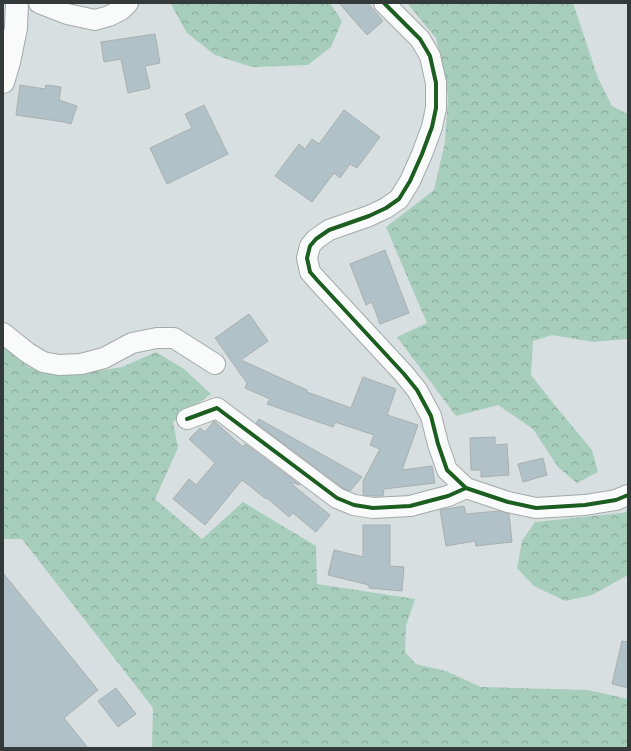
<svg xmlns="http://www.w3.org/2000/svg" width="631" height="751" font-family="'Nunito Sans',sans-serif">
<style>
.forest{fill:url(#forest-crowns)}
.building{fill:#b0c1c7;stroke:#aaafb0}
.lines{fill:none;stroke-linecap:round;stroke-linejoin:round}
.minor-casing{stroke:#a4a9aa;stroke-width:22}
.tertiary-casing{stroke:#a4a9aa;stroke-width:24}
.minor{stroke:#f9fafa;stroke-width:20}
.tertiary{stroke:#f9fafa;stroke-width:22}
.cycleway-casing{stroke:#fff;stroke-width:6}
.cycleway{stroke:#1b5e20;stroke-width:4}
</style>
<defs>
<pattern id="forest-crowns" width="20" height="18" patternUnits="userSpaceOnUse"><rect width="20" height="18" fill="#a7cdbc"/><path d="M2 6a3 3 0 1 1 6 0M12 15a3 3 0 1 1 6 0" fill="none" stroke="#89a79a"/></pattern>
</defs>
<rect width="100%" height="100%" fill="#d8dfe0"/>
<g class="forest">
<polygon points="171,3 330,3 342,21 331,47 308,65 252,67 215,55 187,33 173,8"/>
<polygon points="407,3 573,3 598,78 612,106 628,114 628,339 593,342 552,335 533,341 531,375 557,408 592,450 598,472 577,483 558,467 533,429 498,405 456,416 397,337 427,323 386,227 434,190 445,142 448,96 436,38"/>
<polygon points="3,347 30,368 50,374 86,373 122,367 156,352 184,369 211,394 173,422 178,448 155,499 202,539 243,502 316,546 317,584 415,599 406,626 405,652 416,664 446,671 481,687 588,690 628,699 628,748 152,748 153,708 22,539 3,539"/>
<polygon points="628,511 628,575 592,595 565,601 534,586 517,568 522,541 535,522 622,513"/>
</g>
<g class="building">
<polygon points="339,3 368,3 383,21 367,35"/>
<polygon points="155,34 160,63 145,66 150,88 128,93 121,59 104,62 101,42"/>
<polygon points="20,85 45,89 46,85 61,87 59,100 77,106 71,124 64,122 16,115"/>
<polygon points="204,105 228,154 167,184 150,148 192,128 185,114"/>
<polygon points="344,110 380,137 357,168 350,164 340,178 334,173 312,202 275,176 299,144 305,149 312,139 319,144"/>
<polygon points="385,250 409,313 380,324 372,302 366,305 350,264"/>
<polygon points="249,314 268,341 241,360 307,390 307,392 351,408 363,377 396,389 387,415 418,425 402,470 432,466 435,483 384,489 383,496 374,496 363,495 363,481 380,449 370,445 374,435 335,422 333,427 267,404 270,399 245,388 247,383 215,338"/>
<polygon points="259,419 309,447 362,477 350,491 343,488 256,423"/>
<polygon points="214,421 243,447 245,444 300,485 289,482 330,515 316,532 293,513 289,517 267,498 266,499 242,480 205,525 173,499 189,479 196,485 215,463 189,439 200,428 205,432"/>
<polygon points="495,437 495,445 507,444 509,475 481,477 481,470 471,470 470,438"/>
<polygon points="543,458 547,475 523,482 518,464"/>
<polygon points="464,506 466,514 499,511 509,514 512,542 476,546 475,541 446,546 440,510"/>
<polygon points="363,525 390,525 390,566 404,567 402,591 369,588 369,585 328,575 334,550 363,557"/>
<polygon points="3,573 98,690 64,718 88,748 3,748"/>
<polygon points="622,641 628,642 628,688 612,684"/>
<polygon points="116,688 136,714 118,727 98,701"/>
</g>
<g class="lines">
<defs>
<g id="minor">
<polyline points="39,3 67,14 95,20 109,16 121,10 128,3"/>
<polyline points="384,3 420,39 430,56 436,83 436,108 432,127 422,154 410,181 399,199 386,208 369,216 329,230 316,239 310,246 307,258 310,272 317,280 404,374 417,390 431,416 438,444 447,470 466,488 508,502 536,508 585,505 616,500 628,495"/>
<polyline points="3,333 28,353 43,362 59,365 81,364 104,358 132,343 157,338 174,338 215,364"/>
<polyline points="187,419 217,408 337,498 354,505 373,508 410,506 448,496 466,488"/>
</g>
<polyline id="tertiary" points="3,82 9,62 16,28 17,3"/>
</defs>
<use href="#minor" class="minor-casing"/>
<use href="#tertiary" class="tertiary-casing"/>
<use href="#minor" class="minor"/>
<use href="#tertiary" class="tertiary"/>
<defs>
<g id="cycleway">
<polyline points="384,3 420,39 430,56 436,83 436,108 432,127 422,154 410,181 399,199 386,208 369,216 329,230 316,239 310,246 307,258 310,272 317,280 404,374 417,390 431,416 438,444 447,470 466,488 508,502 536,508 585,505 616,500 628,495"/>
<polyline points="187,419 217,408 337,498 354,505 373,508 410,506 448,496 466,488"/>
</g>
</defs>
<use href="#cycleway" class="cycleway-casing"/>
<use href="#cycleway" class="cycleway"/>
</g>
<rect width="631" height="751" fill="none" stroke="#34393a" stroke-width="8"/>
</svg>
